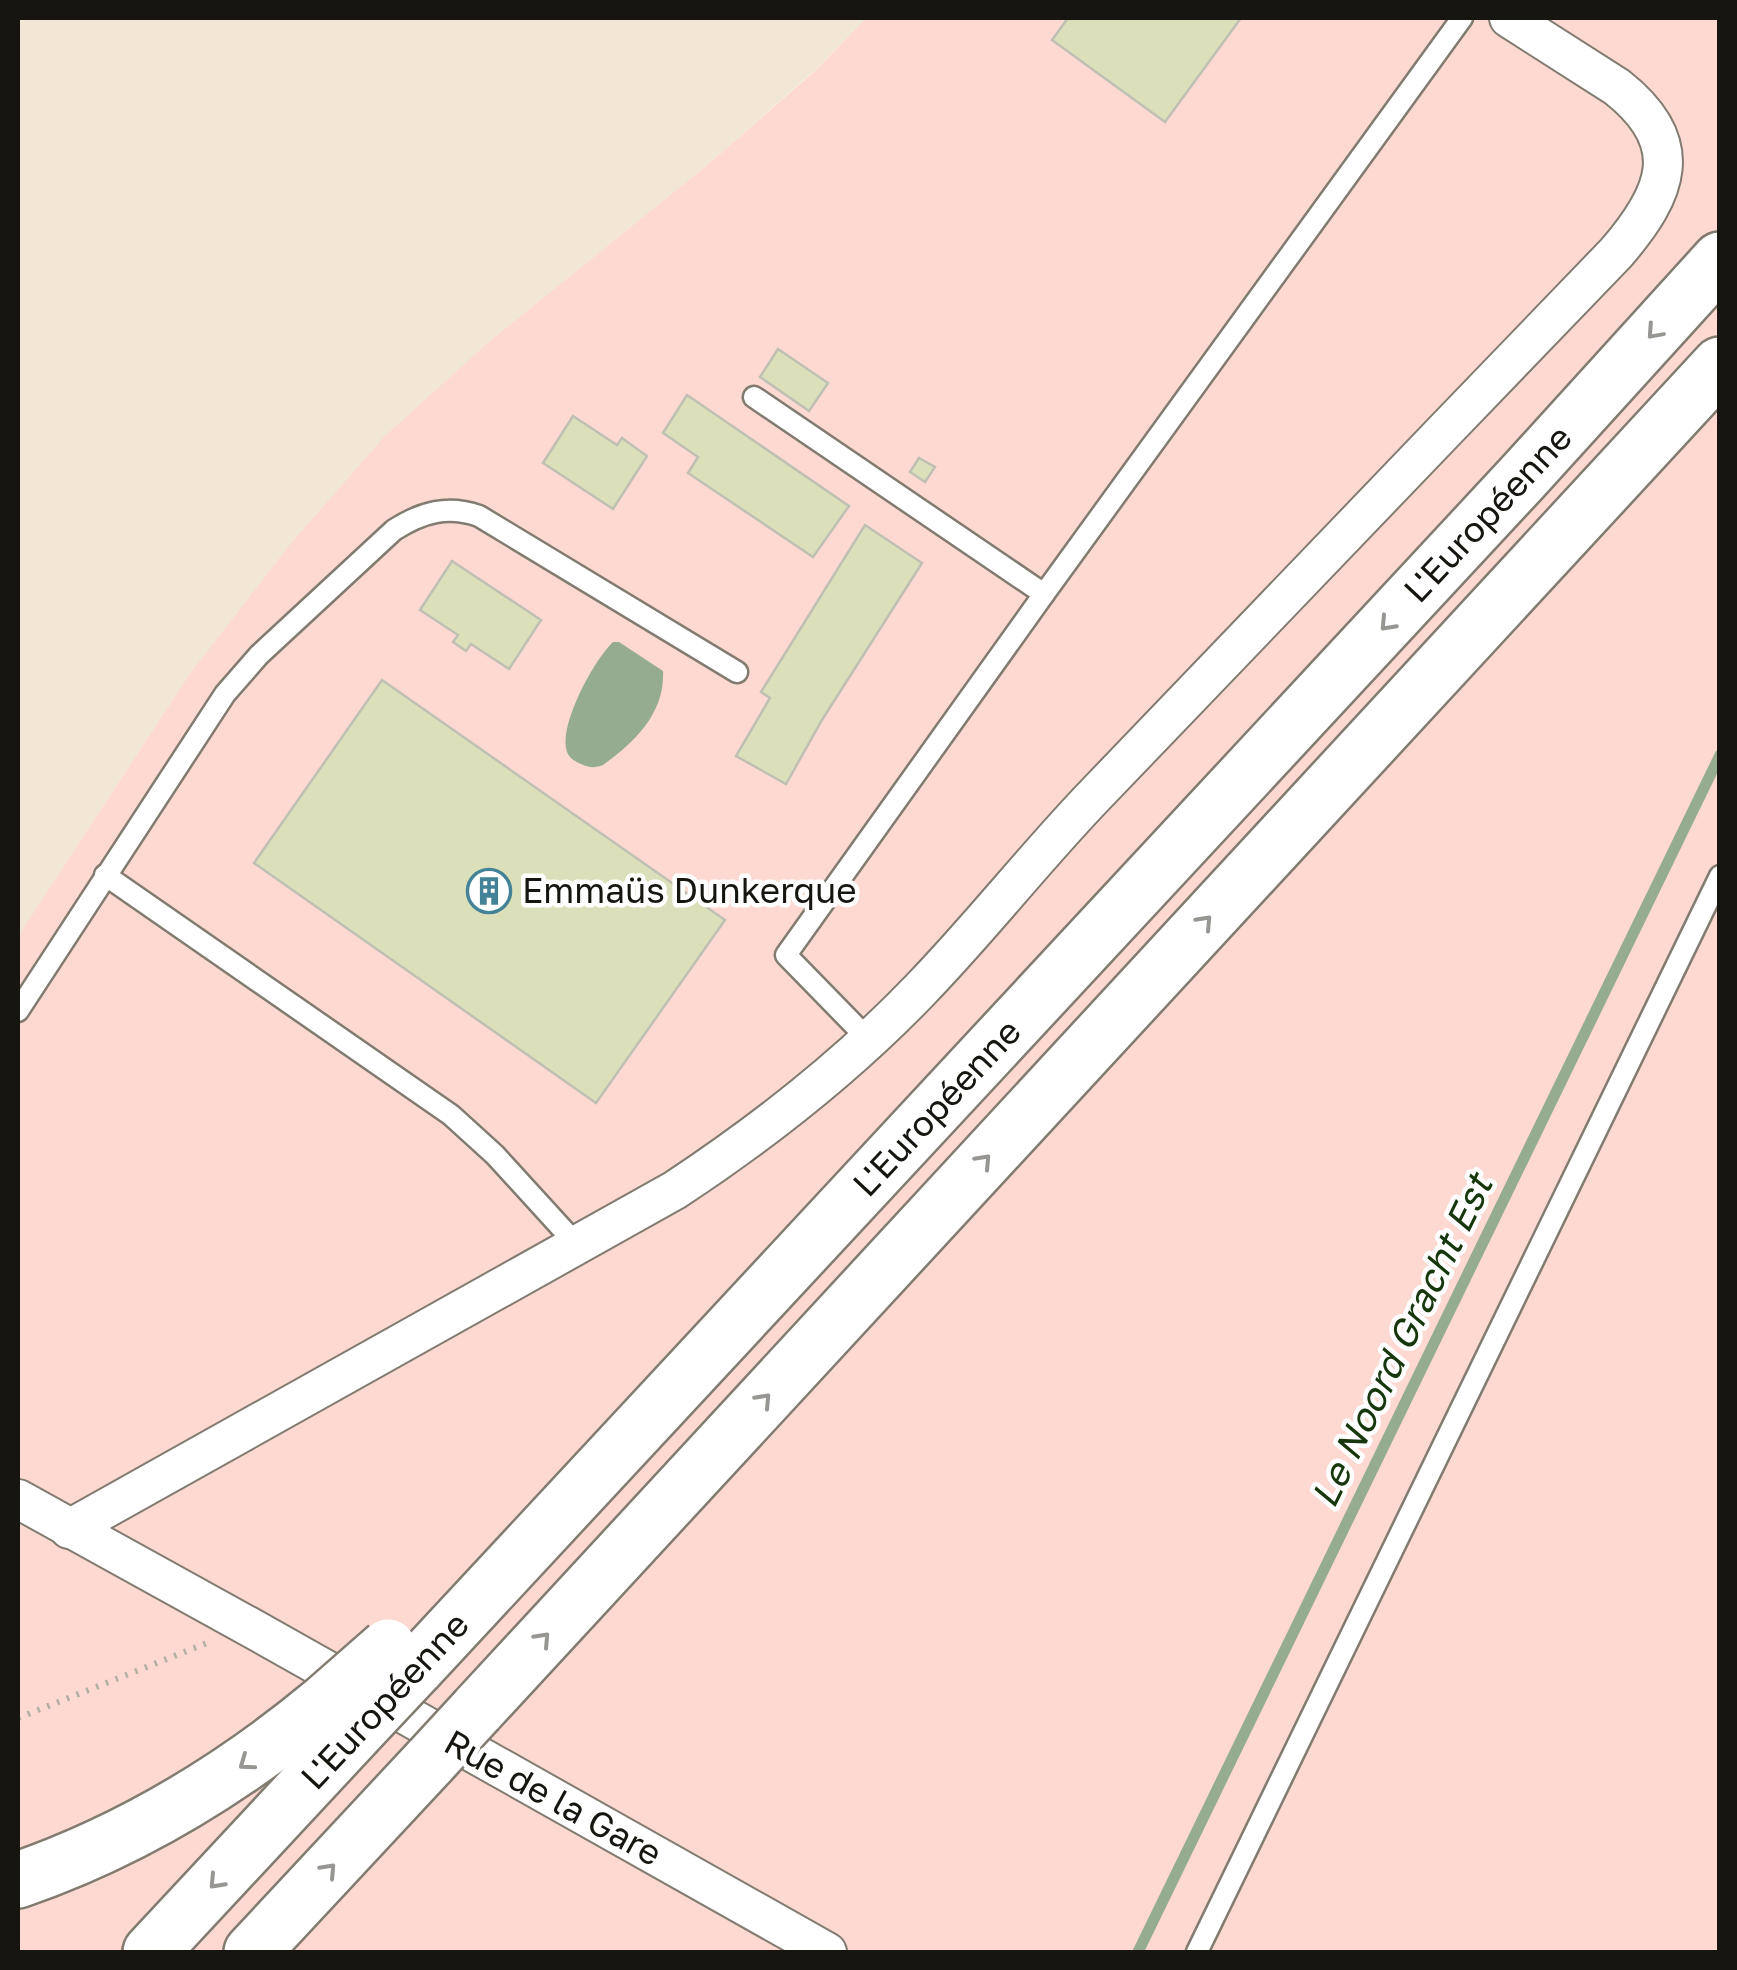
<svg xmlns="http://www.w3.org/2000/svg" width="1737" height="1970" font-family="'Golos Text',sans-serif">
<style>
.built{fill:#f1e7d4}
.green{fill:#fdd9d2}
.water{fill:#96ac90}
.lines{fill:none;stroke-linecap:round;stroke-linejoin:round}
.stream{stroke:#96ac90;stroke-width:11}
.building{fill:#dbdfba;stroke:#bfc0b3;stroke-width:2.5}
.lane-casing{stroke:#817b70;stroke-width:25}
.street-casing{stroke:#817b70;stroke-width:42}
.highway-casing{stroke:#817b70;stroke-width:60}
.path{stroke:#b4afa5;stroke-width:6;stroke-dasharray:2.5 8;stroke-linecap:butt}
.lane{stroke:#fff;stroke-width:20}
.street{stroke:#fff;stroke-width:38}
.highway{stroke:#fff;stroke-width:55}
.highway-bridge-casing{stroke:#817b70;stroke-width:60;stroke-linecap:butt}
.highway-bridge{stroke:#fff;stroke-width:55}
.oneway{stroke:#979693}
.labels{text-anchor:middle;stroke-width:9;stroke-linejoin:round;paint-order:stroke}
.street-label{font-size:35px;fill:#171510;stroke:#fff}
.poi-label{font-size:35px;fill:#171510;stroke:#fff;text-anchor:start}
.water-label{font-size:38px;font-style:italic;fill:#16360c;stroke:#fff}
</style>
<rect width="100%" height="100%" fill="#f9f2e6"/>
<polygon class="built" points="18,18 866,18 817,68 705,167 491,340 189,675 18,936"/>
<polygon class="green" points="866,18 1719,18 1719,1952 18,1952 18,936 189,675 292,542 385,436 491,340 705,167 817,69"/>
<path class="water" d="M613,642h6l44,29c2,42 -28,71 -60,94 -8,3 -14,3 -22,-1 -8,-3 -14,-8 -15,-16 -5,-27 28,-88 47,-106z"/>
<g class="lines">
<polyline class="stream" points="1138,1952 1720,755"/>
</g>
<g class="building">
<polygon points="1068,18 1241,18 1165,122 1052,40"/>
<polygon points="778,349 828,383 809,411 760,377"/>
<polygon points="687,395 849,506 813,557 688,473 698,457 663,433"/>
<polygon points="573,416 617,445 622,438 647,456 613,509 543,463"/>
<polygon points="919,458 935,467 925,482 910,472"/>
<polygon points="865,525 922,563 822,720 786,784 736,756 770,698 761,692"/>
<polygon points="452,561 541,620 509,669 471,644 466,651 453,642 458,635 420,610"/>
<polygon points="382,680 725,920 596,1103 254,863"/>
</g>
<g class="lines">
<defs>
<g id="lane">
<polyline points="754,397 1044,594"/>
<polyline points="105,875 451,1115 495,1155 578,1246"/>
<path d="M18,1011l207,-317 34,-39 135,-125c28,-18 54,-25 85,-14l258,156"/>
<polyline points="869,1040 786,955 1044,594 1462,18"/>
<polyline points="1197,1952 1720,876"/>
</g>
<g id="street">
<polyline points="18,1499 248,1626 827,1952"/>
<path d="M69,1529l606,-339c88,-58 172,-124 245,-200 62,-64 116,-134 177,-197 172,-181 346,-360 519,-540 52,-60 72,-110 1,-166l-108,-69"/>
</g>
<g id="highway">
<polyline points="416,1668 1522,478 1720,260"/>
<polyline points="477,1710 1720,365"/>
<path d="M18,1880c113,-39 213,-100 305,-176"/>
<polyline points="151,1952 354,1734"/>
<polyline points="252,1952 431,1760"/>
</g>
</defs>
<use href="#lane" class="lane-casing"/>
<use href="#street" class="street-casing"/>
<use href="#highway" class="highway-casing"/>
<polyline class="path" points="18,1718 207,1643"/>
<use href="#lane" class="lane"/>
<use href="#street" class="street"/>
<use href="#highway" class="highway"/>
<defs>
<g id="highway-bridge">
<polyline points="323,1704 388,1647"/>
<polyline points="354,1734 416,1668"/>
<polyline points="431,1760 477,1710"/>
</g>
</defs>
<use href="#highway-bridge" class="highway-bridge-casing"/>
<use href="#highway-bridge" class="highway-bridge"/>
</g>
<defs><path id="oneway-chevron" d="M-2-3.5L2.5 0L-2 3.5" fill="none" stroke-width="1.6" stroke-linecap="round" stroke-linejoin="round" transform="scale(2.5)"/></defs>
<g class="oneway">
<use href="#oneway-chevron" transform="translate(1654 332) rotate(132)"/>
<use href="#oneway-chevron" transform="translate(1387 624) rotate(133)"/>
<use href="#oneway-chevron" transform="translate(1205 922) rotate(-47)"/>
<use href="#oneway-chevron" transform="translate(984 1161) rotate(-47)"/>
<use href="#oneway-chevron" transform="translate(764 1400) rotate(-47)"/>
<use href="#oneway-chevron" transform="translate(543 1639) rotate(-47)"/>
<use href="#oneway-chevron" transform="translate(246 1763) rotate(144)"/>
<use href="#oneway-chevron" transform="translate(329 1870) rotate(-47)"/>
<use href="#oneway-chevron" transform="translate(216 1882) rotate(133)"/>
</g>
<defs>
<symbol id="building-ring" viewBox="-11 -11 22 22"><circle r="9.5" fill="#fff" stroke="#448397" stroke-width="1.5"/><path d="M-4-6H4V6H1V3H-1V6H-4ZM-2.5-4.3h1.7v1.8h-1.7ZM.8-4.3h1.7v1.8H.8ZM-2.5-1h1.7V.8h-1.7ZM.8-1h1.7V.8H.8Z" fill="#448397"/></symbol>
</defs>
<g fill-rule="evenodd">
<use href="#building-ring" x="464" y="866" width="50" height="50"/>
</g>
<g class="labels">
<g class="street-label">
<text transform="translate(1488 514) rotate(-47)" y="12">L'Européenne</text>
<text transform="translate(937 1108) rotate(-47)" y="12">L'Européenne</text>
<text transform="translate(385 1701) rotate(-47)" y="12">L'Européenne</text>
<text transform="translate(553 1798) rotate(29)" y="12">Rue de la Gare</text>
</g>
<g class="poi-label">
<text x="522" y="903">Emmaüs Dunkerque</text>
</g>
<g class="water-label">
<text transform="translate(1402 1341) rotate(-64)" y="13">Le Noord Gracht Est</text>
</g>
</g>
<rect width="1737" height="1970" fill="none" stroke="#171510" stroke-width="40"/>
</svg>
